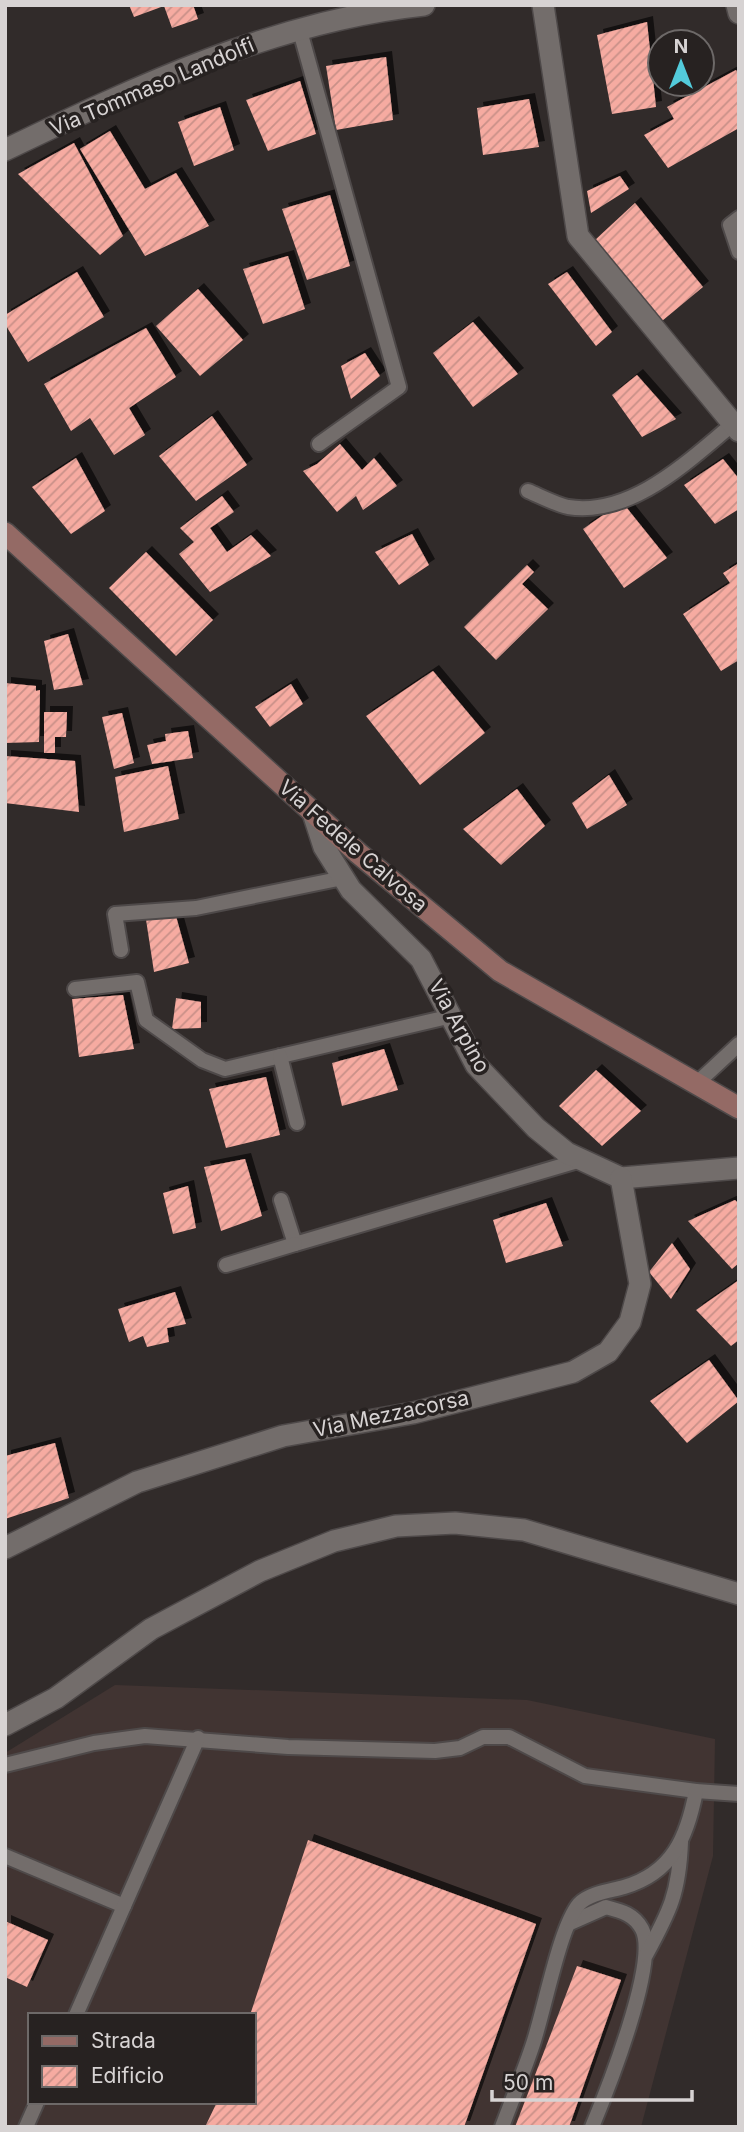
<svg xmlns="http://www.w3.org/2000/svg" width="744" height="2132" font-family="Inter,sans-serif">
<style>
.built{fill:#413432;fill-rule:evenodd}
.building{fill:url(#building-hatch);filter:url(#shadow)}
.lines{fill:none;stroke-linecap:round;stroke-linejoin:round}
.lane-casing{stroke:#4e4949;stroke-width:18}
.street-casing{stroke:#4e4949;stroke-width:24}
.secondary-casing{stroke:#4e4949;stroke-width:24}
.lane{stroke:#736d6b;stroke-width:14}
.street{stroke:#736d6b;stroke-width:21}
.secondary{stroke:#946a65;stroke-width:21}
.labels{text-anchor:middle;stroke-width:7;stroke-linejoin:round;paint-order:stroke}
.street-label{font-size:21px;fill:#d7d3d3;stroke:#272221}
</style>
<defs>
<pattern id="building-hatch" width="6" height="6" patternUnits="userSpaceOnUse" patternTransform="scale(1.75)"><rect width="6" height="6" fill="#f6aba1"/><path d="M-1 1l2-2M0 6l6-6M5 7l2-2" fill="none" stroke="#c89088"/></pattern>
<filter id="shadow"><feDropShadow dx="6" dy="-6" stdDeviation="0" flood-color="#0009"/></filter>
</defs>
<rect width="100%" height="100%" fill="#312b2a"/>
<path class="built" d="M115,1685l412,15 188,39 -2,117 -72,271h-636v-374zM30,2015h224v87h-224z"/>
<g class="building">
<polygon points="129,5 193,5 198,19 172,28 164,6 134,17"/>
<polygon points="647,22 656,107 612,114 597,35"/>
<polygon points="386,57 393,120 336,130 326,66"/>
<polygon points="736,70 739,75 739,128 668,168 644,135 674,119 667,107"/>
<polygon points="300,81 316,134 268,151 246,100"/>
<polygon points="529,99 539,147 483,155 477,108"/>
<polygon points="220,107 234,150 194,166 178,122"/>
<polygon points="110,131 145,189 176,173 209,226 145,256 80,149"/>
<polygon points="74,143 123,236 100,255 18,174"/>
<polygon points="620,176 629,189 591,213 587,191"/>
<polygon points="330,195 350,266 307,280 282,209"/>
<polygon points="635,203 703,287 662,321 594,241"/>
<polygon points="288,256 305,309 263,324 243,269"/>
<polygon points="77,272 104,317 28,362 5,324 5,315"/>
<polygon points="567,272 612,332 596,346 548,284"/>
<polygon points="198,289 243,340 200,376 156,326"/>
<polygon points="473,322 518,374 473,407 433,353"/>
<polygon points="146,328 176,377 129,408 145,435 114,455 90,418 71,431 44,384"/>
<polygon points="365,353 380,376 351,399 341,366"/>
<polygon points="637,375 676,419 642,437 612,395"/>
<polygon points="212,416 247,465 196,501 159,456"/>
<polygon points="340,444 362,470 374,458 397,486 363,510 356,496 337,512 303,471 317,464"/>
<polygon points="76,458 105,511 71,534 32,487"/>
<polygon points="723,459 739,479 739,509 715,524 684,485"/>
<polygon points="222,496 234,512 210,528 227,552 251,535 271,556 210,592 179,554 194,542 180,528"/>
<polygon points="622,502 667,558 624,588 583,529"/>
<polygon points="412,534 429,565 399,585 375,552"/>
<polygon points="146,552 213,620 176,656 109,588"/>
<polygon points="739,563 739,660 721,671 683,614 730,583 723,573"/>
<polygon points="527,565 534,572 522,584 548,609 496,660 464,627"/>
<polygon points="68,634 83,685 54,690 44,641"/>
<polygon points="433,671 485,733 420,785 366,716"/>
<polygon points="5,683 36,686 36,691 40,690 39,742 5,743"/>
<polygon points="291,684 303,704 270,727 255,707"/>
<polygon points="44,712 67,712 66,737 55,737 55,753 44,753"/>
<polygon points="122,713 134,763 114,769 102,717"/>
<polygon points="188,731 193,758 152,764 147,745 166,741 165,734"/>
<polygon points="5,756 75,761 79,812 5,803"/>
<polygon points="168,766 179,819 124,832 115,777"/>
<polygon points="609,775 627,805 587,829 572,803"/>
<polygon points="517,789 545,826 501,865 463,829"/>
<polygon points="174,909 189,963 154,972 145,913"/>
<polygon points="123,995 134,1049 79,1057 72,999"/>
<polygon points="176,998 201,1002 201,1028 172,1029"/>
<polygon points="384,1049 398,1090 342,1106 332,1063"/>
<polygon points="596,1070 641,1111 602,1146 559,1106"/>
<polygon points="266,1077 280,1135 226,1148 209,1089"/>
<polygon points="245,1159 262,1216 221,1231 204,1167"/>
<polygon points="188,1186 196,1228 173,1234 163,1193"/>
<polygon points="735,1200 739,1204 739,1263 732,1269 688,1221"/>
<polygon points="546,1203 563,1246 506,1263 493,1220"/>
<polygon points="672,1243 690,1269 671,1299 649,1272"/>
<polygon points="739,1280 739,1340 731,1346 696,1310"/>
<polygon points="175,1292 186,1324 167,1328 169,1342 147,1347 143,1336 129,1342 118,1309"/>
<polygon points="709,1360 739,1401 687,1443 650,1401"/>
<polygon points="55,1443 69,1498 5,1519 5,1456"/>
<polygon points="308,1840 536,1924 464,2127 205,2127 217,2102 254,2102 254,2015 250,2015"/>
<polygon points="5,1921 48,1940 27,1987 5,1977"/>
<polygon points="577,1966 621,1980 569,2127 515,2127"/>
</g>
<g class="lines">
<defs>
<g id="lane">
<polyline points="300,31 399,387 319,444"/>
<polyline points="739,218 730,225 739,252"/>
<path d="M528,491c12,5 27,13 40,16 64,10 121,-47 165,-83"/>
<polyline points="121,950 115,914 196,908 343,878"/>
<polyline points="75,989 137,982 146,1020 202,1060 225,1069 452,1016"/>
<polyline points="280,1056 297,1123"/>
<polyline points="696,1084 739,1044"/>
<polyline points="281,1200 295,1244 581,1160"/>
<polyline points="226,1265 295,1244"/>
<polyline points="5,1765 94,1743 145,1736 288,1747 435,1751 460,1748 483,1737 509,1737 585,1776 696,1791 739,1794"/>
<polyline points="5,1856 124,1906"/>
<path d="M570,1923l36,-16c15,4 28,7 36,22 17,32 -35,162 -50,198"/>
<path d="M646,1955c24,-44 33,-62 35,-113"/>
<polyline points="76,2015 198,1738"/>
<polyline points="26,2127 37,2102"/>
<path d="M502,2127c10,-27 21,-53 30,-80 12,-34 27,-119 47,-143 11,-11 31,-13 45,-17 48,-14 63,-49 72,-96"/>
</g>
<g id="street">
<polyline points="543,5 578,236 739,431"/>
<polyline points="737,5 739,13"/>
<path d="M5,150c133,-64 270,-129 419,-145"/>
<polyline points="313,813 324,847 351,890 421,959 476,1065 536,1128 567,1153 621,1178 739,1168"/>
<polyline points="5,1548 137,1482 283,1436 413,1413 573,1372 608,1352 630,1322 640,1284 621,1178"/>
<polyline points="5,1725 56,1698 151,1629 260,1571 334,1541 396,1526 455,1523 524,1530 739,1594"/>
</g>
<polyline id="secondary" points="5,533 358,853 500,971 739,1108"/>
</defs>
<use href="#lane" class="lane-casing"/>
<use href="#street" class="street-casing"/>
<use href="#secondary" class="secondary-casing"/>
<use href="#lane" class="lane"/>
<use href="#street" class="street"/>
<use href="#secondary" class="secondary"/>
</g>
<g class="labels">
<g class="street-label">
<text transform="translate(152 87) rotate(-23)" y="7">Via Tommaso Landolfi</text>
<text transform="translate(353 846) rotate(41)" y="7">Via Fedele Calvosa</text>
<text transform="translate(459 1026) rotate(61)" y="7">Via Arpino</text>
<text transform="translate(391 1414) rotate(-12)" y="7">Via Mezzacorsa</text>
</g>
</g>
<rect width="744" height="2132" fill="none" stroke="#d7d3d3" stroke-width="14"/>
<rect x="28" y="2013" width="228" height="91" fill="#272221" stroke="#6d6968" stroke-width="2"/>
<rect x="42" y="2036" width="35" height="10" fill="#946a65" stroke="#6d6968" stroke-width="2"/>
<text x="91" y="2048" font-size="21" fill="#d7d3d3">Strada</text>
<rect x="42" y="2066" width="35" height="21" fill="url(#building-hatch)" stroke="#6d6968" stroke-width="2"/>
<text x="91" y="2083" font-size="21" fill="#d7d3d3">Edificio</text>
<g transform="translate(681 63)"><circle r="33" fill="#272221" stroke="#6d6968" stroke-width="2"/>
<path d="M0-5L12 26L0 18L-12 26Z" fill="#53cbdb"/>
<text y="-10" font-size="19" font-weight="bold" text-anchor="middle" fill="#d7d3d3">N</text>
</g>
<path d="M492 2090v10h200v-10" fill="none" stroke="#d7d3d3" stroke-width="3.5"/>
<text x="503" y="2090" font-size="21" fill="#d7d3d3" stroke="#272221" stroke-width="5" paint-order="stroke">50 m</text>
</svg>
